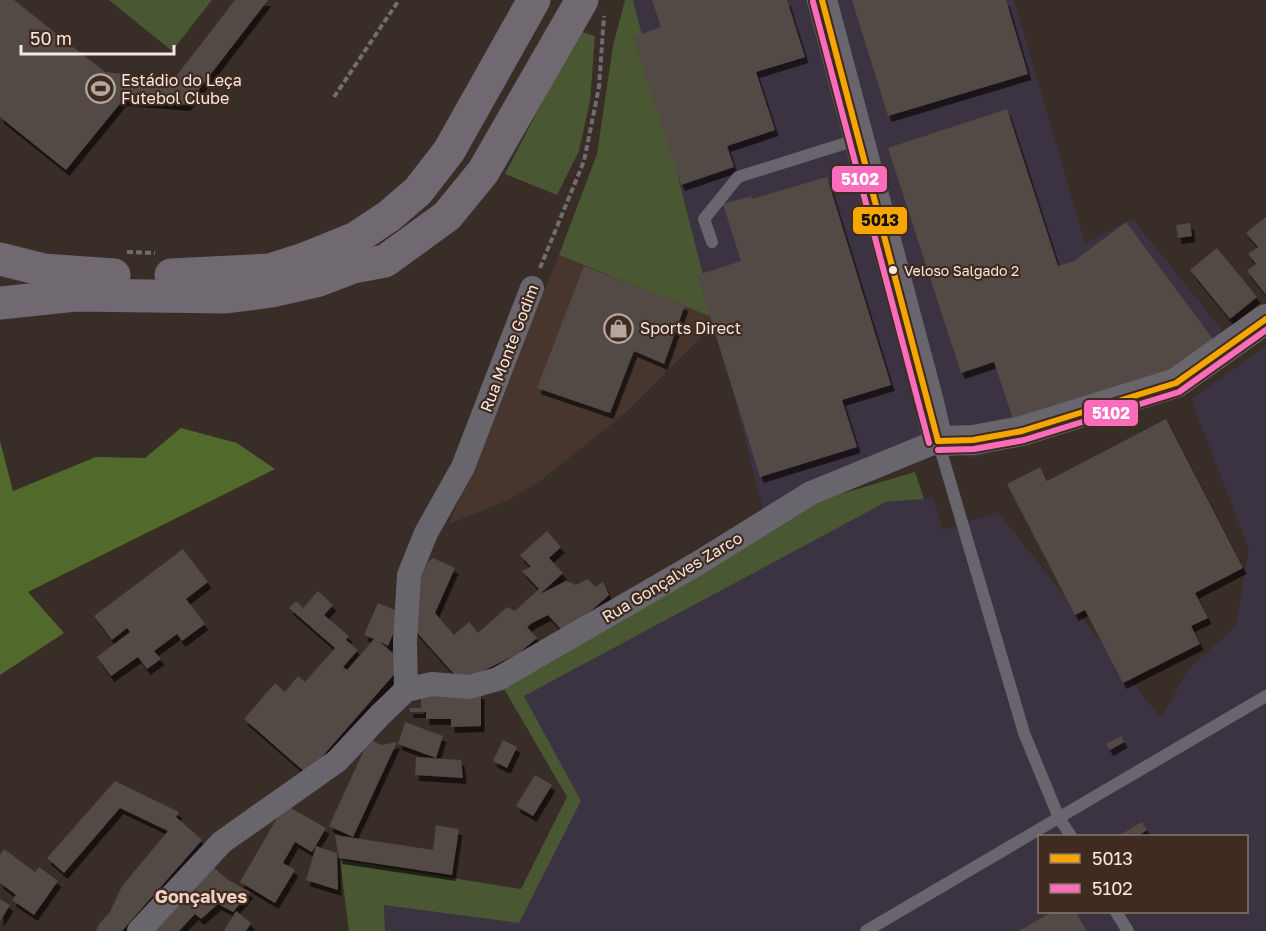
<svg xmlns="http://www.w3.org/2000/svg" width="1266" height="931" font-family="'Golos Text',sans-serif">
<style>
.commercial{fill:#48362e}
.industrial{fill:#3b3341;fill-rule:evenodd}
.green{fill:#495733}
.forest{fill:#516a2b}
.building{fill:#534944;filter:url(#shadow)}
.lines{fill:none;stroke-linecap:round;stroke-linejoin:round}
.path{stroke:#706c6f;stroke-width:4;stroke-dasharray:6 3;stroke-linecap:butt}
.service{stroke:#68656d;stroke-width:12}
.minor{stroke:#68656d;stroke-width:24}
.tertiary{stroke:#68656d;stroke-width:30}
.motorway{stroke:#706972;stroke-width:33}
.bus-1-casing{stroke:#402b20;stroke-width:10}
.bus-2-casing{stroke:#402b20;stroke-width:10}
.bus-1{stroke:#f7a600;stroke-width:6}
.bus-2{stroke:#fb6dba;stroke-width:6}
.bus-dot{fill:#f6e8e1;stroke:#402b20;stroke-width:2}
.labels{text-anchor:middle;stroke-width:4.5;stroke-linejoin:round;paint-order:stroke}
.bus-label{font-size:14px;fill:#f6e8e1;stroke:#402b20;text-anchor:start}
.poi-label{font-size:16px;fill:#f6e8e1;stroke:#402b20;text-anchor:start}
.street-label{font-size:16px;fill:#f6e8e1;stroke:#402b20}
.neighbourhood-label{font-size:18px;font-weight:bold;fill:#eed1c3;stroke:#402b20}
.line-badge{stroke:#402b20;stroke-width:2}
.badge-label{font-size:16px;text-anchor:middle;font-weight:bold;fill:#fff}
.pale-badge-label{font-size:16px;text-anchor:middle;font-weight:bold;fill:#111}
</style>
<defs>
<filter id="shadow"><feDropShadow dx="3.5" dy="6" stdDeviation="0" flood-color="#0009"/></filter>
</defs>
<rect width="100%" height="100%" fill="#392d27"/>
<polygon class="commercial" points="559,255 714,318 715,323 624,414 540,481 509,500 449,524"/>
<g class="industrial">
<polygon points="633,0 1014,0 1085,243 1133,219 1222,330 1186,391 972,459 938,441 766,521"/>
<path d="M1266,346v585h-881l-1,-26 135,18 62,-122 -57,-105 362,-194 47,-4 10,32 55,-18 163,206 28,-50 47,-42 13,-77 -58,-150zM1040,836h206v76h-206z"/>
</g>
<g class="green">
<polygon points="109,0 212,0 172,51"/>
<polygon points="625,0 633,0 714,318 559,255 597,154 613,46"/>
<polygon points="579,31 595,36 590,101 579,151 557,195 505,174"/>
<polygon points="915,472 924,499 886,502 524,696 581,801 519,923 384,905 385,931 349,931 340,860 521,889 567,797 503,687 820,500"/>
</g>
<polygon class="forest" points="181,428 237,443 275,469 28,592 64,633 0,675 0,441 13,491 96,457 145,458"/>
<g class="building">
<polygon points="0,0 14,0 105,72 174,79 235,0 268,0 187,105 123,100 66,170 0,117"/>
<polygon points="652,0 787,0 805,57 756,72 775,130 727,146 734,167 681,185 633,37 661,27"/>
<polygon points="852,0 1006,0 1028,74 888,116"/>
<polygon points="1007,109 1058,266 1074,261 1126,222 1213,339 1148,387 1015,425 994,362 961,373 888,148"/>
<polygon points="827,177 891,385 842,400 857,447 760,477 697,275 741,261 723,204 751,196 752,199"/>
<polygon points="1266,217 1266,295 1247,271 1256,264 1248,254 1258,247 1246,233"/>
<polygon points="1190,223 1192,236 1178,238 1176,225"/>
<polygon points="1217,248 1257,297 1230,319 1190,270"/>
<polygon points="584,266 685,305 664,364 634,351 610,413 537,388"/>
<polygon points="1166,419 1243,568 1195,593 1208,618 1191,626 1200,644 1123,683 1085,610 1075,615 1007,484 1040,467 1047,481"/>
<polygon points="547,531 561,547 549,558 563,573 540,594 566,581 576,585 588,579 595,587 603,582 609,595 565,634 548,615 532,623 527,627 537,638 519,653 461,682 403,617 428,562 433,558 455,568 435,613 454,635 469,622 478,633 507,607 515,611 539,589 522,571 531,567 520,555"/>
<polygon points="183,549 208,582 186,599 205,624 182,641 177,634 154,651 161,659 147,669 138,657 111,676 97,657 130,632 127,628 112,640 94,616"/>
<polygon points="318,591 333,605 324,615 349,636 346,640 358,650 343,667 347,670 374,639 364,635 378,603 402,613 388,646 379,641 404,663 307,774 244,719 275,683 285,692 298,676 305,682 335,648 289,608 296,601 303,608"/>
<polygon points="481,693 481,726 451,727 451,719 426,719 426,712 410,712 410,708 421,708 421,694"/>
<polygon points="405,722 443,736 436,758 398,744"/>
<polygon points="1121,736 1124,742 1110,750 1106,744"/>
<polygon points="369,739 382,745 397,742 353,837 329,826"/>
<polygon points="503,740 517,747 507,768 493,761"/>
<polygon points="416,757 461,760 463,778 415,775"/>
<polygon points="535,775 552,785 533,816 516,806"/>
<polygon points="115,781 179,812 176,817 202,840 122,931 96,931 99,924 110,912 122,886 168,831 120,808 64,873 47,858"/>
<polygon points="291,808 326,828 312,852 295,842 283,863 295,870 275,903 240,882 277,818"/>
<polygon points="1142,822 1147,830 1138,836 1118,836"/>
<polygon points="436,825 459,829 452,875 339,858 335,835 433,850"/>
<polygon points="316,846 337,853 338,890 306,880"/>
<polygon points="4,849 35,872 39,867 58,881 34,915 12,900 16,895 0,883 0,855"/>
<polygon points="212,866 228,880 250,892 233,912 218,904 201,919 195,914 179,931 154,931"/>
<polygon points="0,899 10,905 0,921"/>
<polygon points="236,911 251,923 246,931 224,931"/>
<polygon points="1052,912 1076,912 1087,931 1019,931"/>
</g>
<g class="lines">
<g class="path">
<polyline points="334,97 399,0"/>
<polyline points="127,252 155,253"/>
<polyline points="540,268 584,161 599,87 604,16"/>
</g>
<g class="service">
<polyline points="712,242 704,219 738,177 859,139"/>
<polyline points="938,441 1024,733 1059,818 1071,836"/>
<polyline points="1116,912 1128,931"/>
<polyline points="866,931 1266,696"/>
</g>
<g class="minor">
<polyline points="406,690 405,641 409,575 426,533 463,467 532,288"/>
<polyline points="139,931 222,842 337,761 380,715 406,690 432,684 469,687 498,679 700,562 811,493 938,441"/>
</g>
<polyline class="tertiary" points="822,0 929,402 938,441 973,440 1022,431 1176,383 1266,319"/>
<g class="motorway">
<polyline points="0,259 44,270 114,275"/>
<polyline points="171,275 270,270 304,259 356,238 389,216 418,191 449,151 534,0"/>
<polyline points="0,303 76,295 226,297 272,291 316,281 353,267 385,261 447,216 483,172 582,0"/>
</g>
<defs>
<g id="bus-1">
<polyline points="822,0 938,441"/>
<polyline points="938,441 973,440 1022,431 1176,383 1266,319"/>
</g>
<g id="bus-2">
<polyline points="813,2 929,443"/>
<polyline points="938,450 974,449 1024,440 1179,392 1266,330"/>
</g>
</defs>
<use href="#bus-1" class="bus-1-casing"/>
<use href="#bus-2" class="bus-2-casing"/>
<use href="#bus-1" class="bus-1"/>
<use href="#bus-2" class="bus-2"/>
</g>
<defs>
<symbol id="stadium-ring" viewBox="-11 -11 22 22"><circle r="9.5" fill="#402b20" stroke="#b4a7a0" stroke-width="1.5"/><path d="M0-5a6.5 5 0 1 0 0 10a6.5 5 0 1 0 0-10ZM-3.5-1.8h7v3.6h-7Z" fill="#b4a7a0"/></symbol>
<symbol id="shop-ring" viewBox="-11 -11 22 22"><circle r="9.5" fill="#402b20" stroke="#b4a7a0" stroke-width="1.5"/><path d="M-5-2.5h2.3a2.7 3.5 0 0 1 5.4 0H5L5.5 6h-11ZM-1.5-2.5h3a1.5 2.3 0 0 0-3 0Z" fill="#b4a7a0"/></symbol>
</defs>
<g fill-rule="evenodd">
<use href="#stadium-ring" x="84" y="72" width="33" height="33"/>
<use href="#shop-ring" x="602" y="312" width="33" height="33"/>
</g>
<circle class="bus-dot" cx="893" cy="270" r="5"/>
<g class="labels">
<g class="bus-label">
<text x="904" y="276">Veloso Salgado 2</text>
</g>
<g class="poi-label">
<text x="121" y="86">Estádio do Leça<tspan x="121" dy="18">Futebol Clube</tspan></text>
<text x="640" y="334">Sports Direct</text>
</g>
<g class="street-label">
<text transform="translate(509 348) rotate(-69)" y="6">Rua Monte Godim</text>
<text transform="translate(672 577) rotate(-31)" y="6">Rua Gonçalves Zarco</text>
</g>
<g class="neighbourhood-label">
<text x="201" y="903">Gonçalves</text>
</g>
</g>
<g class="line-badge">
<rect x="831" y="165" width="57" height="28" rx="6" fill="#fb6dba"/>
<rect x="852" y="206" width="56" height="29" rx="6" fill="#f7a600"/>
<rect x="1083" y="399" width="56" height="28" rx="6" fill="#fb6dba"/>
</g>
<g class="badge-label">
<text x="860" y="185">5102</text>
<text x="1111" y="419">5102</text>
</g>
<g class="pale-badge-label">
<text x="880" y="226">5013</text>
</g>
<rect x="1038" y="835" width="210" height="78" fill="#402b20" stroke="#89776d" stroke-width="1.5"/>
<rect x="1050" y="854" width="30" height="9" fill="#f7a600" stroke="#89776d" stroke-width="1.5"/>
<text x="1092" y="865" font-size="18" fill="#f6e8e1">5013</text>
<rect x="1050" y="884" width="30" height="9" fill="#fb6dba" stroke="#89776d" stroke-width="1.5"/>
<text x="1092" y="895" font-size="18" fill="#f6e8e1">5102</text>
<path d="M21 45v9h153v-9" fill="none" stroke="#f6e8e1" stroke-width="3"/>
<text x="30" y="45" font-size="18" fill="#f6e8e1" stroke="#402b20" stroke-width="4.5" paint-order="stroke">50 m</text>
</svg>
